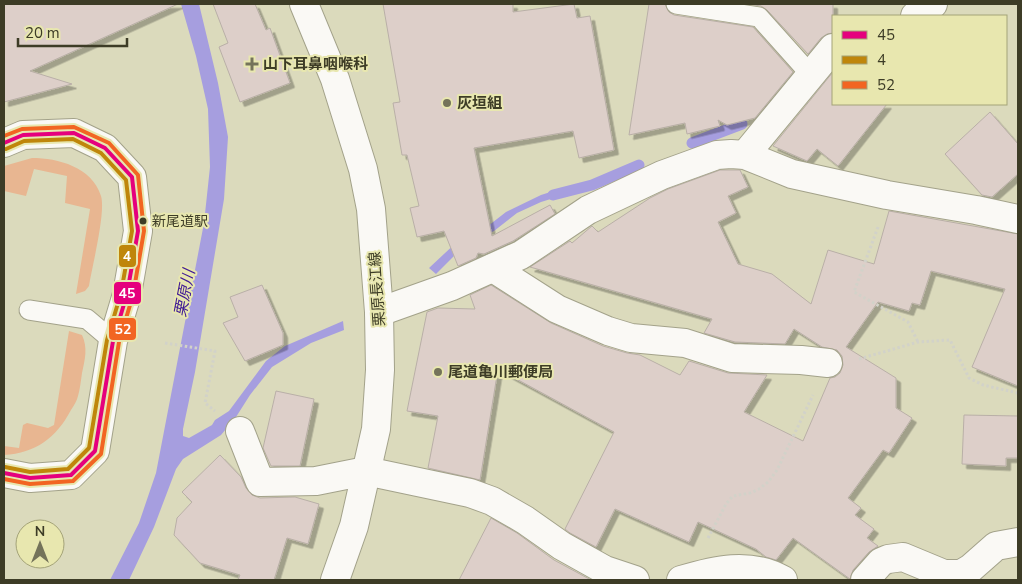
<svg xmlns="http://www.w3.org/2000/svg" width="1022" height="584" font-family="'Nunito Sans','Noto Sans JP',sans-serif">
<style>
.forest{fill:#e8b691}
.water{fill:#a69edf}
.lines{fill:none;stroke-linecap:round;stroke-linejoin:round}
.stream{stroke:#a69edf;stroke-width:11}
.building{fill:#ddcfc9;stroke:#b9afa7;filter:url(#shadow)}
.lane-casing{stroke:#a3a28a;stroke-width:21}
.street-casing{stroke:#a3a28a;stroke-width:30}
.secondary-casing{stroke:#a3a28a;stroke-width:30}
.path{stroke:#d2d2c9;stroke-width:3;stroke-dasharray:2.5 2.5;stroke-linecap:butt}
.lane{stroke:#faf9f5;stroke-width:19}
.street{stroke:#faf9f5;stroke-width:28}
.secondary{stroke:#faf9f5;stroke-width:28}
.bus-1-casing{stroke:#e8e7af;stroke-width:8}
.bus-2-casing{stroke:#e8e7af;stroke-width:8}
.bus-3-casing{stroke:#e8e7af;stroke-width:8}
.bus-1{stroke:#e5007d;stroke-width:4}
.bus-2{stroke:#bf860b;stroke-width:4}
.bus-3{stroke:#f26522;stroke-width:4}
.poi-dot{fill:#74735a;stroke:#e8e7af;stroke-width:2}
.bus-dot{fill:#3d3c26;stroke:#e8e7af;stroke-width:2}
.labels{text-anchor:middle;stroke-width:4;stroke-linejoin:round;paint-order:stroke}
.bus-label{font-size:14px;fill:#3d3c26;stroke:#e8e7af;text-anchor:start}
.poi-label{font-size:15px;font-weight:bold;fill:#3d3c26;stroke:#e8e7af;text-anchor:start}
.street-label{font-size:15px;fill:#3d3c26;stroke:#e8e7af}
.water-label{font-size:16px;font-style:italic;fill:#3e1895;stroke:#e8e7af}
.line-badge{stroke:#e8e7af;stroke-width:2}
.badge-label{font-size:14px;text-anchor:middle;font-weight:bold;fill:#fff}
</style>
<defs>
<filter id="shadow"><feDropShadow dx="4.5" dy="4.5" stdDeviation="0" flood-color="#0004"/></filter>
</defs>
<rect width="100%" height="100%" fill="#dbdabc"/>
<g class="forest">
<path d="M32,158c26,0 60,9 69,38 5,16 -9,71 -12,90l-4,5 -9,3 14,-85 -25,-6 2,-27 -33,-7 -8,27 -22,-5v-25z"/>
<path d="M69,331l13,4c6,13 3,24 0,38 -1,7 -2,16 -4,23 -1,5 -4,9 -7,14 -15,28 -35,43 -67,45v-9l15,2 4,-23 4,-2 21,5 6,-3z"/>
</g>
<g class="water">
<polygon points="181,4 199,4 218,83 228,137 224,199 195,372 183,429 183,436 189,438 212,425 215,420 229,411 266,361 285,346 343,321 344,330 311,343 272,367 250,395 236,417 221,435 183,459 176,469 154,527 129,580 110,580 139,523 156,473 204,223 210,167 208,109 196,56"/>
<polygon points="566,187 567,194 541,202 517,213 494,231 466,244 436,274 429,268 459,240 488,226 506,212 541,195"/>
</g>
<g class="lines">
<g class="stream">
<polyline points="692,143 742,124"/>
<polyline points="553,195 592,185 639,165"/>
</g>
</g>
<g class="building">
<polygon points="4,4 178,4 30,71 72,84 4,102"/>
<polygon points="213,4 255,4 266,30 270,28 290,83 240,102 219,47 228,43"/>
<polygon points="383,4 513,4 513,12 574,4 577,18 590,16 614,150 579,158 573,131 474,148 492,236 550,205 555,214 513,241 484,254 478,253 476,258 458,266 444,231 417,237 410,208 419,206 407,155 402,155 393,103 400,102"/>
<polygon points="649,4 665,4 669,12 674,15 753,27 793,72 755,118 727,125 718,120 720,126 687,134 685,123 629,135"/>
<polygon points="747,4 833,4 833,33 827,34 821,38 808,54 767,10 761,6"/>
<polygon points="833,72 833,104 887,104 838,166 817,149 807,161 773,146"/>
<polygon points="990,112 1018,144 1018,174 992,197 982,195 945,154"/>
<polygon points="720,170 740,170 748,187 728,196 736,213 718,222 738,264 772,274 811,304 828,250 874,264 889,211 1018,234 1018,386 972,367 1005,289 931,271 920,305 912,303 909,311 878,302 846,347 896,378 896,408 912,418 889,453 883,450 848,498 861,508 855,515 874,529 867,538 878,546 869,552 853,570 850,579 793,538 776,560 766,557 756,549 698,522 689,542 615,509 596,547 570,533 565,529 614,432 498,369 480,480 428,468 438,416 407,411 427,312 438,308 475,309 470,295 491,285 551,323 603,346 627,353 640,355 680,375 689,361 728,373 767,375 744,412 803,441 830,378 835,377 840,373 843,365 842,356 837,350 822,347 794,329 785,344 735,342 704,333 712,319 530,267 570,241 572,243 592,226 598,232 650,198 668,189"/>
<polygon points="262,285 283,333 283,345 245,361 223,323 238,317 230,297"/>
<polygon points="276,391 314,399 300,466 271,466 263,448"/>
<polygon points="964,415 1018,416 1018,458 1006,458 1006,466 962,464"/>
<polygon points="220,455 241,477 246,488 252,495 260,498 295,497 319,504 308,544 287,538 274,580 238,580 240,575 200,563 174,535 177,518 192,502 182,492"/>
<polygon points="491,518 517,533 554,560 591,580 459,580"/>
</g>
<g class="lines">
<defs>
<g id="lane">
<polyline points="676,4 759,17 810,74"/>
<polyline points="29,310 87,319 113,341"/>
</g>
<g id="street">
<polyline points="915,16 933,4"/>
<polyline points="4,143 23,135 74,133 105,148 132,177 138,231 127,294 113,341 95,451 71,475 30,478 4,473"/>
<polyline points="745,155 833,48"/>
<polyline points="493,268 557,309 608,331 631,338 685,343 732,358 801,360 828,363"/>
<polyline points="379,312 452,286 521,255 588,210 662,175 717,155 731,154 745,155 792,174 887,195 976,210 1018,219"/>
<polyline points="240,431 260,482 316,481 366,471 470,493 492,501 525,520 562,546 605,570 635,580"/>
<path d="M681,580c33,-10 69,-19 102,0"/>
<polyline points="865,580 881,562 888,559 903,557 944,574 961,574 971,568 996,546 1018,542"/>
</g>
<polyline id="secondary" points="304,4 335,79 363,169 371,209 379,312 380,370 376,429 354,526 335,580"/>
</defs>
<use href="#lane" class="lane-casing"/>
<use href="#street" class="street-casing"/>
<use href="#secondary" class="secondary-casing"/>
<g class="path">
<polyline points="878,227 854,292 908,322 918,342"/>
<polyline points="165,343 215,351 205,403 215,411"/>
<polyline points="859,359 918,342 950,340 969,378 983,385 1018,393"/>
<polyline points="708,538 726,504 733,496 750,493 759,489 768,482 777,470 813,395"/>
</g>
<use href="#lane" class="lane"/>
<use href="#street" class="street"/>
<use href="#secondary" class="secondary"/>
<defs>
<polyline id="bus-1" points="4,143 23,135 74,133 105,148 132,177 138,231 127,294 113,341 95,451 71,475 30,478 4,473"/>
<polyline id="bus-2" points="5,467 30,472 68,469 89,448 107,340 121,293 132,231 126,180 101,153 73,139 24,141 6,149"/>
<polyline id="bus-3" points="4,136 22,129 74,127 109,143 138,175 144,231 133,295 119,342 101,454 73,481 30,484 4,479"/>
</defs>
<use href="#bus-1" class="bus-1-casing"/>
<use href="#bus-2" class="bus-2-casing"/>
<use href="#bus-3" class="bus-3-casing"/>
<use href="#bus-1" class="bus-1"/>
<use href="#bus-2" class="bus-2"/>
<use href="#bus-3" class="bus-3"/>
</g>
<g class="poi-dot">
<path d="M249.5 56.5h5v5h5v5h-5v5h-5v-5h-5v-5h5z"/>
<circle cx="447" cy="103" r="5"/>
<circle cx="438" cy="372" r="5"/>
</g>
<circle class="bus-dot" cx="143" cy="221" r="4.5"/>
<g class="labels">
<g class="bus-label">
<text x="152" y="226">新尾道駅</text>
</g>
<g class="poi-label">
<text x="263" y="69">山下耳鼻咽喉科</text>
<text x="457" y="108">灰垣組</text>
<text x="448" y="377">尾道亀川郵便局</text>
</g>
<g class="street-label">
<text transform="translate(377 289) rotate(-94)" y="5">栗原長江線</text>
</g>
<g class="water-label">
<text transform="translate(184 293) rotate(-79)" y="6">栗原川</text>
</g>
</g>
<g class="line-badge">
<rect x="118" y="244" width="19" height="24" rx="5" fill="#bf860b"/>
<rect x="113" y="281" width="29" height="24" rx="5" fill="#e5007d"/>
<rect x="108" y="317" width="29" height="24" rx="5" fill="#f26522"/>
</g>
<g class="badge-label">
<text x="127" y="261">4</text>
<text x="127" y="298">45</text>
<text x="123" y="334">52</text>
</g>
<rect width="1022" height="584" fill="none" stroke="#3d3c26" stroke-width="10"/>
<rect x="832" y="15" width="175" height="90" fill="#e8e7af" stroke="#a4a378"/>
<rect x="842" y="31" width="25" height="8" fill="#e5007d" stroke="#a4a378"/>
<text x="877" y="40" font-size="15" fill="#3d3c26">45</text>
<rect x="842" y="56" width="25" height="8" fill="#bf860b" stroke="#a4a378"/>
<text x="877" y="65" font-size="15" fill="#3d3c26">4</text>
<rect x="842" y="81" width="25" height="8" fill="#f26522" stroke="#a4a378"/>
<text x="877" y="90" font-size="15" fill="#3d3c26">52</text>
<g transform="translate(40 544)"><circle r="24" fill="#e8e7af" stroke="#a4a378"/>
<path d="M0-4L9 19L0 12L-9 19Z" fill="#74735a"/>
<text y="-8" font-size="14" font-weight="bold" text-anchor="middle" fill="#3d3c26">N</text>
</g>
<path d="M18 38v8h109v-8" fill="none" stroke="#3d3c26" stroke-width="2.5"/>
<text x="25" y="38" font-size="15" fill="#3d3c26" stroke="#e8e7af" stroke-width="4" paint-order="stroke">20 m</text>
</svg>
